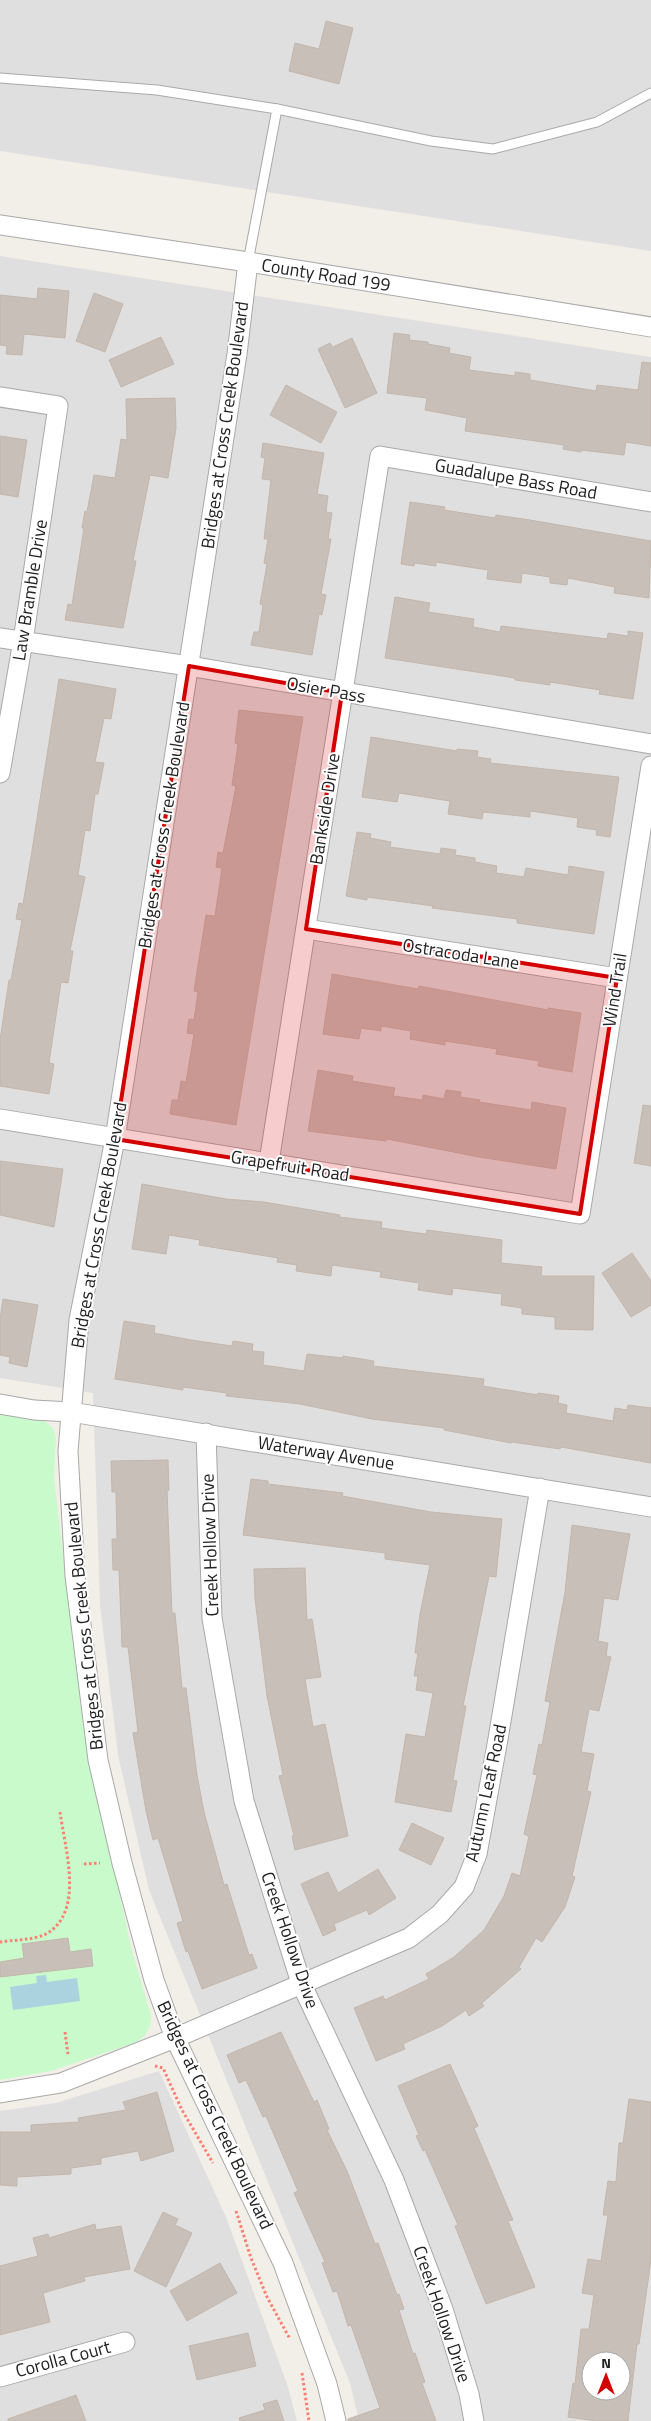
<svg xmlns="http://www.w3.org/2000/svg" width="651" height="2421" font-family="'Titillium Web',sans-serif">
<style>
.residential{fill:#e0dfdf;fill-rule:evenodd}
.park{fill:#c8facc}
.water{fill:#aad3df}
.building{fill:#c7bfb8;stroke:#c4b6ab;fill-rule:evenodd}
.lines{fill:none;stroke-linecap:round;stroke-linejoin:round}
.lane-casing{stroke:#a9a9a9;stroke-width:11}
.street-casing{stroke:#a9a9a9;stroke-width:21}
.path{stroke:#fa8072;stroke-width:3;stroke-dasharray:2.5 2.5;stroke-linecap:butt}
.lane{stroke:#fff;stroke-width:9}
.street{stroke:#fff;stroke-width:19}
.marked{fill:#d40000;fill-opacity:0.2;stroke:#d40000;stroke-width:4;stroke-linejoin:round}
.labels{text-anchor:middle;stroke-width:4;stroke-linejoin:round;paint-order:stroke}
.street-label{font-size:18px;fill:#222;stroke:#fff}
</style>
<rect width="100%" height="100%" fill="#f2efe9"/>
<g class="residential">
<polygon points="0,0 651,0 651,251 0,151"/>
<path d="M0,256l651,101v2064h-292l-9,-38 -201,-493 -31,-135 -18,-150 -7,-212 -93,-15zM591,2361h30v30h-30z"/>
<polygon points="159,2071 226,2217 288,2387 297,2421 0,2421 0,2111 56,2103"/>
</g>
<path class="park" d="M0,1413l43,7 10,8 3,10 -2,41 29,246 48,222 20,69c0,12 -4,19 -14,26l-86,29 -51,9z"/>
<polygon class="water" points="46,1975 47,1982 77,1978 80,2001 13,2010 10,1987 37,1983 36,1976"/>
<g class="building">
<polygon points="326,21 353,28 339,84 289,71 295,43 319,49"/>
<polygon points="38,288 69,291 65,338 24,334 22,355 6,354 7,346 0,345 0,295 37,299"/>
<polygon points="94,293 123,304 105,352 76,341"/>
<polygon points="394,333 410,335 409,340 428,342 428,344 450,348 449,353 471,357 469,370 515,376 515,372 530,374 530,380 596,391 597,385 638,390 642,362 651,363 651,446 626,442 624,455 581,450 581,452 563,449 564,445 465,431 467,418 425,410 427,398 387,393"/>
<polygon points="161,337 174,364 121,387 109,360"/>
<polygon points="352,338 377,393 345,408 318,349 330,343 333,347"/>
<polygon points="286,385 337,412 321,443 270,415"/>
<polygon points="175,398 176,428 168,478 150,475 133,561 136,561 123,628 65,620 68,604 72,605 84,528 82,528 85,511 87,512 94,475 115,478 121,439 127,440 126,399"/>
<polygon points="0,436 27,440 18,497 0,494"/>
<polygon points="263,443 324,453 317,494 328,496 326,512 332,513 328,539 331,539 321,594 326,595 322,615 319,614 312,655 251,645 254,632 259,632 263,605 260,604 267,564 264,563 268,539 264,539 271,480 262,479 265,458 261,457"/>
<polygon points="410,502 445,507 444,510 495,518 496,515 530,520 651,541 649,598 614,593 615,587 568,578 567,585 550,583 550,577 522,573 521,583 487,579 488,570 436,562 436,566 415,563 414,566 401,564"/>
<polygon points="395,597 430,603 428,612 474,619 473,627 500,632 501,626 607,639 608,633 628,636 628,631 643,633 633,699 599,694 600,690 550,682 550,685 515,680 515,678 385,658"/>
<polygon points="59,679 116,689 111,719 104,718 95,762 104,763 98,794 95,794 90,831 85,830 78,875 85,877 70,951 73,951 68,983 61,982 49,1063 54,1064 49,1094 0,1086 0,1040 9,980 11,980 22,920 16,919 19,903 23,904 31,857"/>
<polygon points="239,710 303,717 236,1125 170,1114 172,1100 178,1100 181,1081 186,1082 194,1034 187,1033 189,1019 194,1020 198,992 194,991 206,915 215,916 222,868 216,867 218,852 223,853 236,786 232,785 238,744 235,743"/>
<polygon points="371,737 457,751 457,749 478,751 477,757 491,759 490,763 619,777 610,837 596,835 597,830 577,827 578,818 530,811 530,817 483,812 482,819 448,814 450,801 399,793 397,802 362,797"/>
<polygon points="357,832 371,834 370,838 391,842 390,847 440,854 441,848 456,850 455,855 475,858 475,862 497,866 496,873 524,877 526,868 568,875 569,866 604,872 594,934 517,923 517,919 432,908 433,906 367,897 367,900 346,896"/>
<polygon points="332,974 418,989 419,986 548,1010 548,1008 581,1013 572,1072 538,1066 539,1061 496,1054 497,1049 445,1041 445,1045 410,1039 411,1031 381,1026 381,1031 361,1028 359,1039 323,1034"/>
<polygon points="318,1070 353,1076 352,1081 395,1088 393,1096 422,1100 423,1095 444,1099 446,1090 461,1092 460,1097 480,1100 479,1102 531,1110 532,1102 566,1108 556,1169 479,1157 387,1139 386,1141 308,1131"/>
<polygon points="643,1105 651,1106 651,1166 634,1163"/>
<polygon points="0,1161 63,1169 54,1227 0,1215"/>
<polygon points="142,1184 226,1199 264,1202 340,1215 339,1217 382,1222 381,1228 426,1234 427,1230 502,1240 501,1263 542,1267 541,1276 594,1276 593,1330 555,1329 555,1317 522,1314 522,1308 501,1305 502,1294 453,1288 452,1295 418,1290 419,1283 380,1277 381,1272 332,1265 331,1276 296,1271 297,1265 277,1262 278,1258 199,1245 200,1240 169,1235 166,1254 132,1249"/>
<polygon points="632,1253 651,1281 651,1305 631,1317 602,1273"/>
<polygon points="3,1299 38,1305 27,1367 9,1363 10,1357 0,1355 0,1319"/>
<polygon points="124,1321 155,1326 154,1333 191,1340 232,1346 233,1341 253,1344 252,1351 264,1352 263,1365 304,1371 307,1354 343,1358 343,1356 374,1361 373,1366 484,1379 483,1386 538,1395 538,1393 559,1396 558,1403 567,1405 566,1413 613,1421 615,1408 627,1410 628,1405 651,1408 651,1463 561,1447 560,1449 512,1442 511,1443 444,1430 444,1428 372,1419 300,1404 226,1396 227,1393 183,1387 183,1390 115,1379"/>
<polygon points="168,1460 169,1490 167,1491 172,1613 175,1613 182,1688 186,1688 197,1775 204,1812 224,1885 227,1884 249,1955 252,1954 257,1968 202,1989 188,1951 186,1952 177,1923 183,1921 158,1838 153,1840 146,1811 133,1733 138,1732 128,1647 122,1647 119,1570 113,1570 112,1539 117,1539 116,1492 112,1492 111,1461"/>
<polygon points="251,1479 268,1481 268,1484 343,1493 342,1496 431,1512 502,1519 496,1577 489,1576 463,1706 466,1706 453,1780 457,1781 451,1812 395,1802 406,1734 425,1737 433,1693 416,1690 418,1676 414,1676 418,1653 415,1653 420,1614 430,1565 385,1559 385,1553 243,1535"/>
<polygon points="572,1525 630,1534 618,1600 604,1598 598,1641 608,1643 606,1656 611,1657 599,1711 589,1709 581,1752 594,1754 587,1791 591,1792 572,1876 575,1877 565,1907 542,1942 536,1938 519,1967 521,1969 482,2003 484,2006 469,2016 466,2010 442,2026 403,2044 405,2049 376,2061 354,2008 383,1996 385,2000 429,1979 426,1974 454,1957 484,1930 504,1896 512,1873 520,1876 529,1836 524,1834 537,1775 533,1774 539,1744 542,1745 550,1702 545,1701 565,1592"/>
<polygon points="305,1568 307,1620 312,1619 321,1677 305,1679 313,1727 325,1724 348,1836 295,1850 292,1836 294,1836 279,1776 283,1775 267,1696 255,1599 254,1569"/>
<polygon points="412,1823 444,1838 431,1865 399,1850"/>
<polygon points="378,1869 396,1898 369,1915 367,1910 334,1924 336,1930 323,1936 301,1884 328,1872 338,1893"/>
<polygon points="68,1938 70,1952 91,1949 93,1966 0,1977 0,1962 24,1958 22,1944"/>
<polygon points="281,2032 314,2102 317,2100 329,2129 327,2130 347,2171 375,2244 378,2243 397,2295 399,2294 404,2309 399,2310 413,2354 415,2353 425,2382 422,2383 436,2421 348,2421 348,2419 380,2408 351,2325 348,2326 337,2291 333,2292 322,2263 325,2262 294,2193 298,2191 266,2116 263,2117 246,2080 239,2083 227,2055"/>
<polygon points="450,2064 478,2126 474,2128 513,2220 508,2221 535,2287 486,2304 455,2226 458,2225 425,2150 423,2151 416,2136 419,2135 398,2086"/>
<polygon points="157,2092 174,2151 141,2161 138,2151 101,2158 101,2164 71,2168 71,2174 17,2177 17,2186 0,2185 0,2132 31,2132 31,2125 79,2122 78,2118 126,2110 123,2102"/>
<path d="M629,2099l22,3v158l-12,84h-2l-9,77h-32l-28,-4 5,-34 2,1 6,-55h8l5,-34 -12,-2 6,-34 13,2 7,-46h-5l5,-34 8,1 3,-39h4zM591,2361h30v30h-30z"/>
<polygon points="163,2212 178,2219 175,2225 192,2233 166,2287 134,2271"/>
<polygon points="95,2224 96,2230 121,2226 130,2269 84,2277 85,2281 43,2293 50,2322 0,2335 0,2266 38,2256 33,2238 48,2234 49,2238"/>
<polygon points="220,2263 237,2293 187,2321 170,2291"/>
<polygon points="248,2333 256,2366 197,2380 189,2346"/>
<polygon points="76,2395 86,2421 8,2421 8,2419"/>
<polygon points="277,2400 284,2421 240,2421 239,2418 265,2410 263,2404"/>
</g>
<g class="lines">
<defs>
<g id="lane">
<polyline points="0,78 157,90 277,109 248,262"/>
<polyline points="277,109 431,141 493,149 597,122 651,93"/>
</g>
<g id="street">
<polyline points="0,225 248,262 651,327"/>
<polyline points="248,262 237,354 115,1139 79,1320 68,1451 75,1576 98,1760 122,1863 154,1980 175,2038 283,2263 327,2384 336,2421"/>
<polyline points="0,397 58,406 23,641 0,773"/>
<polyline points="0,638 189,666 651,744"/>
<polyline points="306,929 617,978"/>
<polyline points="0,1119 580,1214 651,766"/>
<polyline points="269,1162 380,456 651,502"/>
<polyline points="0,1404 34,1410 71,1412 651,1507"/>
<polyline points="206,1433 212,1618 244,1801 301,1983 394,2180 443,2309 469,2394 474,2421"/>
<polyline points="0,2093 61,2083 175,2038 409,1938 440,1914 464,1887 477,1854 498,1739 540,1488"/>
<polyline points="0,2377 125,2342"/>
</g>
</defs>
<use href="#lane" class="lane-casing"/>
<use href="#street" class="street-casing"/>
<g class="path">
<polyline points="84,1864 100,1863"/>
<path d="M0,1942c13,-2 34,-2 46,-8 39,-22 19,-85 14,-122"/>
<polyline points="65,2032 68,2054"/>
<polyline points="155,2066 163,2068 182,2110 213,2163"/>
<polyline points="236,2211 251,2258 267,2297 290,2339"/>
<polyline points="302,2373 309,2421"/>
</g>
<use href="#lane" class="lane"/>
<use href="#street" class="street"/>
</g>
<path class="marked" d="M189,666l153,27 -36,236 311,49 -37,236 -465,-75z"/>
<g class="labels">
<g class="street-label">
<text transform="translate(326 275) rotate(9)" y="6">County Road 199</text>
<text transform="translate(225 425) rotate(-82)" y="6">Bridges at Cross Creek Boulevard</text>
<text transform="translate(516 479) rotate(10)" y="6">Guadalupe Bass Road</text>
<text transform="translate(30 590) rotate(-81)" y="6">Law Bramble Drive</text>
<text transform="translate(326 690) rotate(10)" y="6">Osier Pass</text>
<text transform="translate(325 809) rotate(-81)" y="6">Bankside Drive</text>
<text transform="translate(164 825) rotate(-81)" y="6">Bridges at Cross Creek Boulevard</text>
<text transform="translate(461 954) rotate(9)" y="6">Ostracoda Lane</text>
<text transform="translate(615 990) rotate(-81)" y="6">Wind Trail</text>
<text transform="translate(290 1166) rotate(9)" y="6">Grapefruit Road</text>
<text transform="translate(99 1225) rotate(-80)" y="6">Bridges at Cross Creek Boulevard</text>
<text transform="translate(326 1453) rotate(9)" y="6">Waterway Avenue</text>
<text transform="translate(210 1545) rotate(-92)" y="6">Creek Hollow Drive</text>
<text transform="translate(84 1626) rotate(-96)" y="6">Bridges at Cross Creek Boulevard</text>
<text transform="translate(486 1793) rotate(-78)" y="6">Autumn Leaf Road</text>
<text transform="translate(290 1940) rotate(71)" y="6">Creek Hollow Drive</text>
<text transform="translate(215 2115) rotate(65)" y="6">Bridges at Cross Creek Boulevard</text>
<text transform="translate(442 2314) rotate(71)" y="6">Creek Hollow Drive</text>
<text transform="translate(63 2359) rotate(-15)" y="6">Corolla Court</text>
</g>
</g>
<g transform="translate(606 2376)"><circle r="24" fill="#ffffff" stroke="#a7a7a7"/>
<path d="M0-4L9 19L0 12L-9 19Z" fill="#d40000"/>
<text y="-8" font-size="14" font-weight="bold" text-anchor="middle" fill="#222222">N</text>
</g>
</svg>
